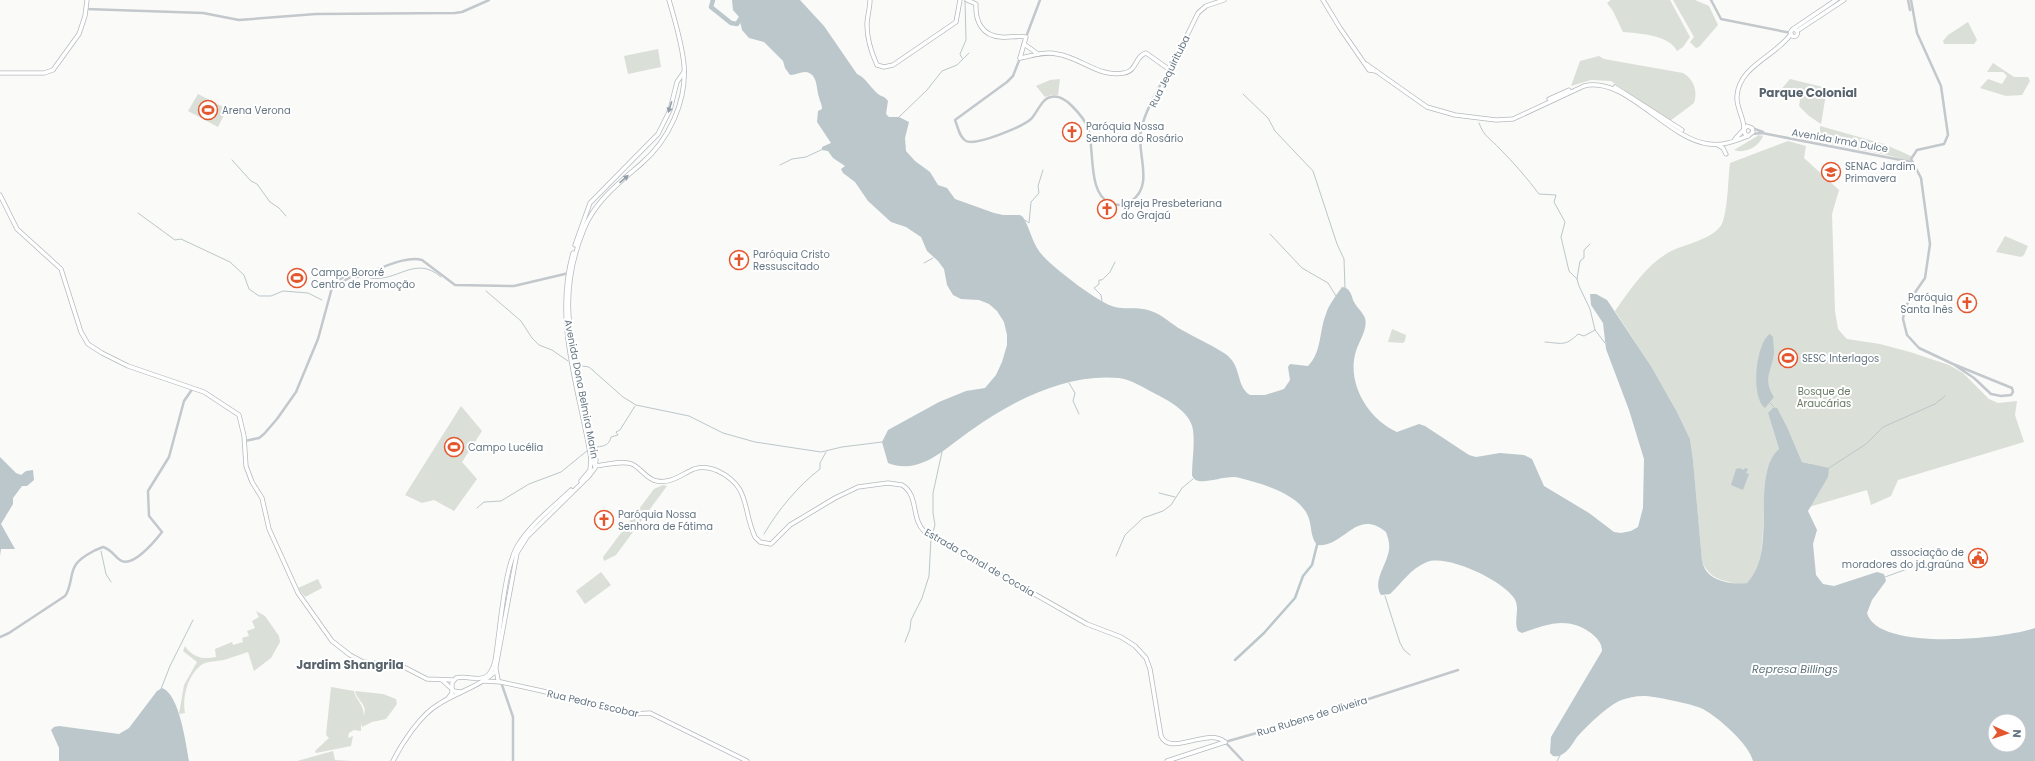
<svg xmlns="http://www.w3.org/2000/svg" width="2035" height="761" font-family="Poppins,sans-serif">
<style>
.green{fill:#dadfd7}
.water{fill:#bbc7cb;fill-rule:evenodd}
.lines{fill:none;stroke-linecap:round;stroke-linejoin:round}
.stream{stroke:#bbc7cb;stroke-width:1}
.canal{stroke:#bbc7cb;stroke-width:2.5}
.river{stroke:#bbc7cb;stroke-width:4.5}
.major-casing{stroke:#b5babe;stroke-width:5}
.minor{stroke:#c3c8cc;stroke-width:2.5}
.major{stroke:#fff;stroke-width:3.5}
.oneway{fill:#939fa8}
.labels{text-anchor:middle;stroke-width:4;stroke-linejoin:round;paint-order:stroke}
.street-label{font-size:10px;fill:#657683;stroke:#fff}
.poi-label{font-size:10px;fill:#657683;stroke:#fff;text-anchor:start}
.park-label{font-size:10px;fill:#687a64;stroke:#fff}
.water-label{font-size:11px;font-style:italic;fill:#60757c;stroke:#fff}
.quarter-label{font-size:12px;font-weight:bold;fill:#57646e;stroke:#fff}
</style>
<rect width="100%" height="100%" fill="#fafaf8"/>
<g class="green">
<path d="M1611,0h59l20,37 -7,10 -6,4c-7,-16 -39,-18 -54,-19l-10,-21 -6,-8z"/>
<polygon points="1673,0 1695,0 1709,6 1718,25 1699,47 1696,48 1690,42 1694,37"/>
<polygon points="1968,22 1977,40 1974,44 1944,44 1943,41 1948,35"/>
<polygon points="658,49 661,67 628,74 624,56"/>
<path d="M1599,56l5,3 79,14c11,6 15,19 11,30l-24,18 -59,-40 -20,-1 -20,6 9,-25z"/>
<polygon points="1993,63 2014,77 2028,77 2030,81 2022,95 2006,96 1980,88 1988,79 2002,84 2007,76 2003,72 1987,72"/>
<polygon points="1060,79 1058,95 1052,95 1045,97 1036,86 1050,80"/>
<path d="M1790,79l37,9 -6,36 -12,-8 -10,-10 1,-6c-4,-9 -13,-9 -21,-8z"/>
<polygon points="198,94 227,109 218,127 188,111"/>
<polygon points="1820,126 1884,144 1911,156 1910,161 1883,154 1820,142"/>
<path d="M1759,135l4,1c-4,11 -19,18 -29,14z"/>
<path d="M1788,141l18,5 -2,12 35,32 -7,24 3,97 3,18 6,7 3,3 33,5 30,8 39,13 14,8 26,26 9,4 19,-2 -2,14 9,27 -126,38 -7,16 -20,9 -4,-15 -58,17 8,-13 -5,-30 -10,-2 -14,-33 -20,-16 11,36c-4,7 -10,14 -12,22 -7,24 3,99 -20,112 -5,3 -12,1 -18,-1 -14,-3 -21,-8 -27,-20l-9,-101 -3,-22 -13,-27 -26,-46 -36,-55c15,-21 29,-43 51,-57 15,-10 51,-14 57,-33 5,-15 5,-42 7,-58z"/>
<polygon points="2005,236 2028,246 2024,255 2021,257 1996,252"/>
<polygon points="1392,329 1406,335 1405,341 1403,343 1388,342"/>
<polygon points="461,406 482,431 462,462 477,479 454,511 434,500 422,503 405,495"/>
<polygon points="663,485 667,486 616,555 604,561 603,557 654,489"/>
<polygon points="601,572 611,585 585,604 576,591"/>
<polygon points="318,579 322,588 305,597 298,588"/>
<path d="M256,611l9,5 14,20 1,6 -9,16 -17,13 -6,-19c-7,2 -14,5 -21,7 -9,3 -20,1 -27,7 -13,11 -18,32 -15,47l-6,1 5,-29 13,-23 -14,-11 2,-5c7,11 18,14 31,11l-1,-8 17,-7 1,3 10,-3 -1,-4 7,-2 -2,-5 8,-3 -3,-7 7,-4z"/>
<path d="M331,687l23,4c1,8 10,13 10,25 4,-12 -7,-15 -9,-25l28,3 13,5 1,5 -11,15 -14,3 -10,5 -1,-4v8l-7,-1 -5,3 -1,5 5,-2 -2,10 -35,7 -1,-2 14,-13 -3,-3z"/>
<polygon points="333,751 335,760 351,761 297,761"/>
</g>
<g class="water">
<path d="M732,0h68l24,26 33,48c9,4 13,13 21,20 4,3 7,2 10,7l-2,13 3,3h10l10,5 -4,16 1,13 9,10 15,11 8,13 9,3 8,11 39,14 9,2h17l3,2c8,13 9,28 21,40 11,12 56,47 71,50 12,3 22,-1 36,4 12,4 20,13 31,19 14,8 28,14 42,23 19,12 11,33 26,42h15l19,-6 6,-9 -2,-13 2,-3 18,2c14,-14 11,-35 18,-52 3,-10 10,-18 16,-27 8,1 9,7 11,13 3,7 9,11 12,18 3,11 -6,23 -9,33 -10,32 12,68 41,81l22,-8 6,2 44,29 7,2 24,-4 24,2 8,4 12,27 45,27 25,19 7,1 10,-2 7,-4 5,-19 1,-49 -15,-49 -23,-61 -3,-26 -12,-18 -1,-11h6l11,6 44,66 26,46 13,27 3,21 9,101c1,4 3,9 6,12 8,9 28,12 39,10 32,-32 2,-107 32,-134l-11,-36 5,-5h4l11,21 14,33 27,6 -1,9 -20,34 9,19 -4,14 3,31 7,9 11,2 43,-14 7,2 2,7 -14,19 -5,13c10,39 139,26 168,15v133h-282c-4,-17 -34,-43 -50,-52 -10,-5 -49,-13 -60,-13 -8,0 -17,2 -24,5 -15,8 -30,23 -42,36 -4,6 -9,15 -16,18 -2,2 -5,1 -8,1l-3,-3 1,-16 51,-86c0,-8 -5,-13 -11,-18 -24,-17 -43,-9 -69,0l-4,-2c-5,-10 3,-23 -4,-33 -12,-18 -67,-44 -87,-36 -16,6 -25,21 -37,32l-9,1c-9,-14 6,-30 8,-45 1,-7 -1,-12 -3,-18 -30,-25 -42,16 -69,13 -7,-8 -5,-20 -9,-29 -10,-23 -46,-32 -68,-38 -15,-5 -44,12 -48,-3 0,-15 3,-30 1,-45 -3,-20 -28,-31 -43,-39 -9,-5 -21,-12 -31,-13 -51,-5 -106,22 -146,51 -26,17 -51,47 -85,34l-6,-21 6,-12 51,-28 27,-11 19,-3 11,-13 6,-13 5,-17v-10l-3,-13 -7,-11 -8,-7 -10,-4 -18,-1 -8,-4 -6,-10 -3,-16 -6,-8 -11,-10 -6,-14 -15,-10 -15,-5 -23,-21 -13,-19 -12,-9 -2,-4 4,-3 -12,-8 -5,-7 -6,-1v-3l9,-4 -14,-21 1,-11 4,-2c0,-5 -2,-7 -3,-12 -3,-9 -1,-24 -14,-25 -5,0 -9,3 -15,3l-5,-7 -2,-7 -19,-19 -15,-4 -7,-8 -3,-13 -6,-7zM1995,721h24v24h-24z"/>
<path d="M1770,334l3,3c0,5 1,11 1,16 -2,18 -12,26 0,44l-9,11c-15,-11 -9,-66 5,-74z"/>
<polygon points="0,457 16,473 21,475 26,471 33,470 34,480 27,486 22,486 13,498 13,504 1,524 15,549 1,549 0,556"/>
<polygon points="1739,468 1744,470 1745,468 1748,469 1746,473 1749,474 1743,490 1731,485 1736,469"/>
<path d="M162,688c17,5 24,56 27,73h-130v-13l-8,-18 3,-3 5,-1 60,8 10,-6 28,-37z"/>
</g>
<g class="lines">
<g class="stream">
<polyline points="962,58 960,54 966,40 965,0"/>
<polyline points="1243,94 1268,118 1275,131 1313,171 1337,244 1344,259 1345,288"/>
<polyline points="899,117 927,90 942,71 957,65 969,53"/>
<path d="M1479,123c5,14 12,16 21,26 14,14 27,29 39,45l17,1 -2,7 11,20 -4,15 8,34 8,8 2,7 11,23 5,21 10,13"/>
<polyline points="232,160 251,181 257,184 270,202 279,208 286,216"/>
<polyline points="780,165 792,159 806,157 823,149"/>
<polyline points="138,213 175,240 181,239 230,262 244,275 249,289 259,296 271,296 283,291 308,293 322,300"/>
<polyline points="1025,220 1029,223 1031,202 1039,193 1038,186 1043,170"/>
<polyline points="1270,234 1302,268 1328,283 1336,296"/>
<polyline points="924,263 933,258"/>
<path d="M370,278c27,5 45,-24 71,-1"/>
<polyline points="1577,279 1580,261 1584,258 1584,250 1590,244"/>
<polyline points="486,291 521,321 532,338 539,345 552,350 568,361"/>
<polyline points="1102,301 1101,295 1094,288 1099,284 1099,280 1102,280 1110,272 1115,262"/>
<path d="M1545,342c16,1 20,5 33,-8l6,2 11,-6"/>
<polyline points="582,366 589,367 623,397 636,405 689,416 723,433 755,442 821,452 842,447 882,442"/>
<polyline points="1069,383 1075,393 1073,401 1079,414"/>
<polyline points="1770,403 1775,408"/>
<path d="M597,447c8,-1 12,-2 14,-10l7,-2 -2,-3 4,-2 15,-24"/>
<polyline points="1829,468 1866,444 1883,427 1935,404 1945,396"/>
<polyline points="1159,493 1175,497"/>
<polyline points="477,508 484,502 501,501 529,484 561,472 588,450"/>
<path d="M764,534c14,-24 34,-48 56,-65v-6l6,-11"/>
<polyline points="932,535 935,525 933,513 933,493 942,452"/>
<polyline points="101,551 106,574 111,582"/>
<polyline points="1116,556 1125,535 1143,518 1163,511 1171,505 1182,488 1193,479"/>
<polyline points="1921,564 1925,556"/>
<polyline points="1885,577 1910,568 1927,565"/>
<polyline points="1385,596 1400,643 1404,650 1410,655"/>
<polyline points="905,642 910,629 911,620 922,598 929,576 931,538"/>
<polyline points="161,689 170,666 193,620"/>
<polyline points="1557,761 1560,756"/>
</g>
<polyline class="canal" points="1235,660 1264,633 1295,598 1303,576 1312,565 1317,545"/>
<polyline class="river" points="713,0 711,7 731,23 737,24 744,13"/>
<defs>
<g id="major">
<path d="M870,0c0,8 -3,17 -3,25 0,13 5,29 10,40l7,2 9,-2 63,-43 4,-22"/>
<path d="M967,0l9,4c-1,17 6,32 25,33 9,1 16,-2 25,0l-6,21"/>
<polyline points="1323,0 1340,28 1369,70 1376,71"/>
<polyline points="1793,29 1836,0"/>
<circle cx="1794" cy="33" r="3.5"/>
<polyline points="1797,31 1844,0"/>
<polyline points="1024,44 1038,54"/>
<path d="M1020,58c12,-2 24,-7 37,-4 23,3 42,24 67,19 13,-2 11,-17 22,-20l24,17 28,-57 8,-7 18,-6"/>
<path d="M1366,64l61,43 28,8 41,5 17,-1 71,-33c41,-11 84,54 125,58 14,2 26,-3 39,-8"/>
<polyline points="0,73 44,73 53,70 79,34 85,16 87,0"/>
<polyline points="1615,87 1682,130"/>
<polyline points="1549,99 1569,90"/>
<path d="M1744,129c0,-12 -8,-21 -7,-33 2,-30 39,-40 54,-62"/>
<polyline points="1735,139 1747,126 1752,128 1753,132 1748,136 1745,134 1744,130"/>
<polyline points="1718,145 1723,148 1726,154"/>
<polyline points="0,195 17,229 61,269 81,332 88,344 102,353 128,366 204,392 239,415 244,436 246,466 252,482 262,498 269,529 298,593 332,641 350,655 363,662 402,666 427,679 454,680"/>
<polyline points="575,245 590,203 658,134 670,110 677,82 684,72"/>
<path d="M573,253c-20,69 7,138 18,206l-1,11 -9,11"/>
<path d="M591,459l4,7c11,-1 27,-6 37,-2 9,4 15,16 25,17 14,3 25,-7 37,-12 8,-3 17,-1 24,2 33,16 24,38 37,66l5,5 11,2 19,-19 45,-27 23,-11 30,-4 14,2c17,10 9,34 22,46l163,93 34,13 14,9 11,12 4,11 11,67c9,21 46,-9 64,6"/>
<polyline points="496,669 498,680"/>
<polyline points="442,680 454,691 461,692"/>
<polyline points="484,681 501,682 542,691 633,714 650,713 747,761"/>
<path d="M449,697l3,-4v-10l4,-5c16,-4 32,11 39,-17 5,-29 9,-94 23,-116 13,-21 35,-38 53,-55"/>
<path d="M393,761c9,-18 28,-47 46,-57 18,-12 40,-17 56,-32l22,-119 10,-16 62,-61 6,-8 1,-8c-6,-24 -10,-48 -15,-71 -13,-59 -21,-102 3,-160 11,-28 35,-46 57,-65 28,-24 46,-63 43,-99 -2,-22 -9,-44 -15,-65"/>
<polyline points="1167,761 1225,742"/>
</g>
</defs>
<use href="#major" class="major-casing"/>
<g class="minor">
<polyline points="1711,0 1721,19 1791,33"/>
<polyline points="1908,0 1910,10"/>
<polyline points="1911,0 1917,33 1941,86 1948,135 1944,144 1917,150 1911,159 1921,178 1930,244 1925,278 1905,307 1903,319 1907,335 1919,348 1953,364 1974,378 1991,394 2001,396 2011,395 2013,392 2012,388 1953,364"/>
<polyline points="86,9 203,13 239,20 316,14 455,13 462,12 489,0"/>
<polyline points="1026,37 1040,0"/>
<path d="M1020,58l-7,18 -6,6 -52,38c3,7 4,17 11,21 10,5 56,-14 65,-22 6,-6 11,-21 20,-22 8,-2 16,4 21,9 6,6 13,14 16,22 7,21 -1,65 22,75 7,3 15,2 21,-2 24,-15 5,-48 10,-71 3,-16 19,-47 29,-60"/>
<polyline points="1752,128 1763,132"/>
<polyline points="1752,134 1762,133 1911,162"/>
<circle cx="357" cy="273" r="4"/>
<polyline points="359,270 375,270"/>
<path d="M361,274c17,-3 43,-19 61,-14l33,25 59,1 55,-13"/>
<polyline points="332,288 354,275"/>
<polyline points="245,441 259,438 264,434 277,419 296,392 318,339 333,284 354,270"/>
<path d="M0,637l9,-4 56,-37c6,-8 5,-19 9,-28 3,-9 20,-18 29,-21 8,2 11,9 17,13 12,9 35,-19 42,-28l-13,-16 -1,-25 21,-34 15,-56 9,-13"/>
<polyline points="501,682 513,717 513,761"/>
<polyline points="1225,742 1313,717 1458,670"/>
<polyline points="1226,743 1243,761"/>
</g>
<use href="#major" class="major"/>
</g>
<defs><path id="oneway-solid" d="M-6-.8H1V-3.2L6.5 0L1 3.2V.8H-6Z"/></defs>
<g class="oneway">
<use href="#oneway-solid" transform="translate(670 107) rotate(107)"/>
<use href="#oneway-solid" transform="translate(624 179) rotate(-41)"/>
</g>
<defs>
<symbol id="stadium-ring" viewBox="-11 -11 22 22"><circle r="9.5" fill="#fff" stroke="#e4572e" stroke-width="1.5"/><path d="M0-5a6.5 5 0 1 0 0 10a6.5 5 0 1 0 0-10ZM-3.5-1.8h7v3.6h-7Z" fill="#e4572e"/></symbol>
<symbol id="church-ring" viewBox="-11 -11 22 22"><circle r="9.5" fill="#fff" stroke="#e4572e" stroke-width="1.5"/><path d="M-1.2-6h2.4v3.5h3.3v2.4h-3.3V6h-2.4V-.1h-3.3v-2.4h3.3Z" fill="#e4572e"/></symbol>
<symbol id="university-ring" viewBox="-11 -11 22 22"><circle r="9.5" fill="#fff" stroke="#e4572e" stroke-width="1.5"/><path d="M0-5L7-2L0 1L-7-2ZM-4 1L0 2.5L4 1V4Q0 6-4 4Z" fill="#e4572e"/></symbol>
<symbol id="civic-ring" viewBox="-11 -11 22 22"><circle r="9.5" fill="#fff" stroke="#e4572e" stroke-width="1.5"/><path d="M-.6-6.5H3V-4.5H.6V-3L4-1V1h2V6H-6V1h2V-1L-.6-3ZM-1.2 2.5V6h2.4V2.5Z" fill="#e4572e"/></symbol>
</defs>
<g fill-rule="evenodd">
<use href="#stadium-ring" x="197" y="99" width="22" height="22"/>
<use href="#church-ring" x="1061" y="121" width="22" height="22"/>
<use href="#university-ring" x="1820" y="161" width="22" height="22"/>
<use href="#church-ring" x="1096" y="198" width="22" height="22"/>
<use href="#church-ring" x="728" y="249" width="22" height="22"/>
<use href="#stadium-ring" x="286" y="267" width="22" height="22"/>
<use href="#church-ring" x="1956" y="292" width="22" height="22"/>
<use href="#stadium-ring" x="1777" y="347" width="22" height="22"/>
<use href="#stadium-ring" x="443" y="436" width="22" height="22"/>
<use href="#church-ring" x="593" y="509" width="22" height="22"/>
<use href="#civic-ring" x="1967" y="547" width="22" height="22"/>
</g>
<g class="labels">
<g class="street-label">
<text transform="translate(1169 71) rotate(-64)" y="4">Rua Jequirituba</text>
<text transform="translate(1840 140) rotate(10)" y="4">Avenida Irmã Dulce</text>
<text transform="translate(582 389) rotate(79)" y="4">Avenida Dona Belmira Marin</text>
<text transform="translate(980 562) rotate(30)" y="4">Estrada Canal de Cocaia</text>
<text transform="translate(593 703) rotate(13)" y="4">Rua Pedro Escobar</text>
<text transform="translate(1312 716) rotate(-17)" y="4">Rua Rubens de Oliveira</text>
</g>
<g class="poi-label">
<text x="222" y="114">Arena Verona</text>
<text x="1086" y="130">Paróquia Nossa<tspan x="1086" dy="12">Senhora do Rosário</tspan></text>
<text x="1845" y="170">SENAC Jardim<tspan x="1845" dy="12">Primavera</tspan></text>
<text x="1121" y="207">Igreja Presbeteriana<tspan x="1121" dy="12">do Grajaú</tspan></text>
<text x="753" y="258">Paróquia Cristo<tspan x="753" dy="12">Ressuscitado</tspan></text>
<text x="311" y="276">Campo Bororé<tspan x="311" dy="12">Centro de Promoção</tspan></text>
<text x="1953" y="301" text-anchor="end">Paróquia<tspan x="1953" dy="12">Santa Inês</tspan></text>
<text x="1802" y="362">SESC Interlagos</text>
<text x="468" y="451">Campo Lucélia</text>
<text x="618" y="518">Paróquia Nossa<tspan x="618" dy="12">Senhora de Fátima</tspan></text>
<text x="1964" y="556" text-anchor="end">associação de<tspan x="1964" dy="12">moradores do jd.graúna</tspan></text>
</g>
<g class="park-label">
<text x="1824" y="395">Bosque de<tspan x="1824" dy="12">Araucárias</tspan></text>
</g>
<g class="water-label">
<text x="1795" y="673">Represa Billings</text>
</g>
<g class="quarter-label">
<text x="1808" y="97">Parque Colonial</text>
<text x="350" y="669">Jardim Shangrila</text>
</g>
</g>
<g transform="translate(2007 733) rotate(93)"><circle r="19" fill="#ffffff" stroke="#c1c8cd"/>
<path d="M0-3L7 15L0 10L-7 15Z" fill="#e4572e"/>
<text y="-6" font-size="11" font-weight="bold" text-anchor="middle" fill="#657683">N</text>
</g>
</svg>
